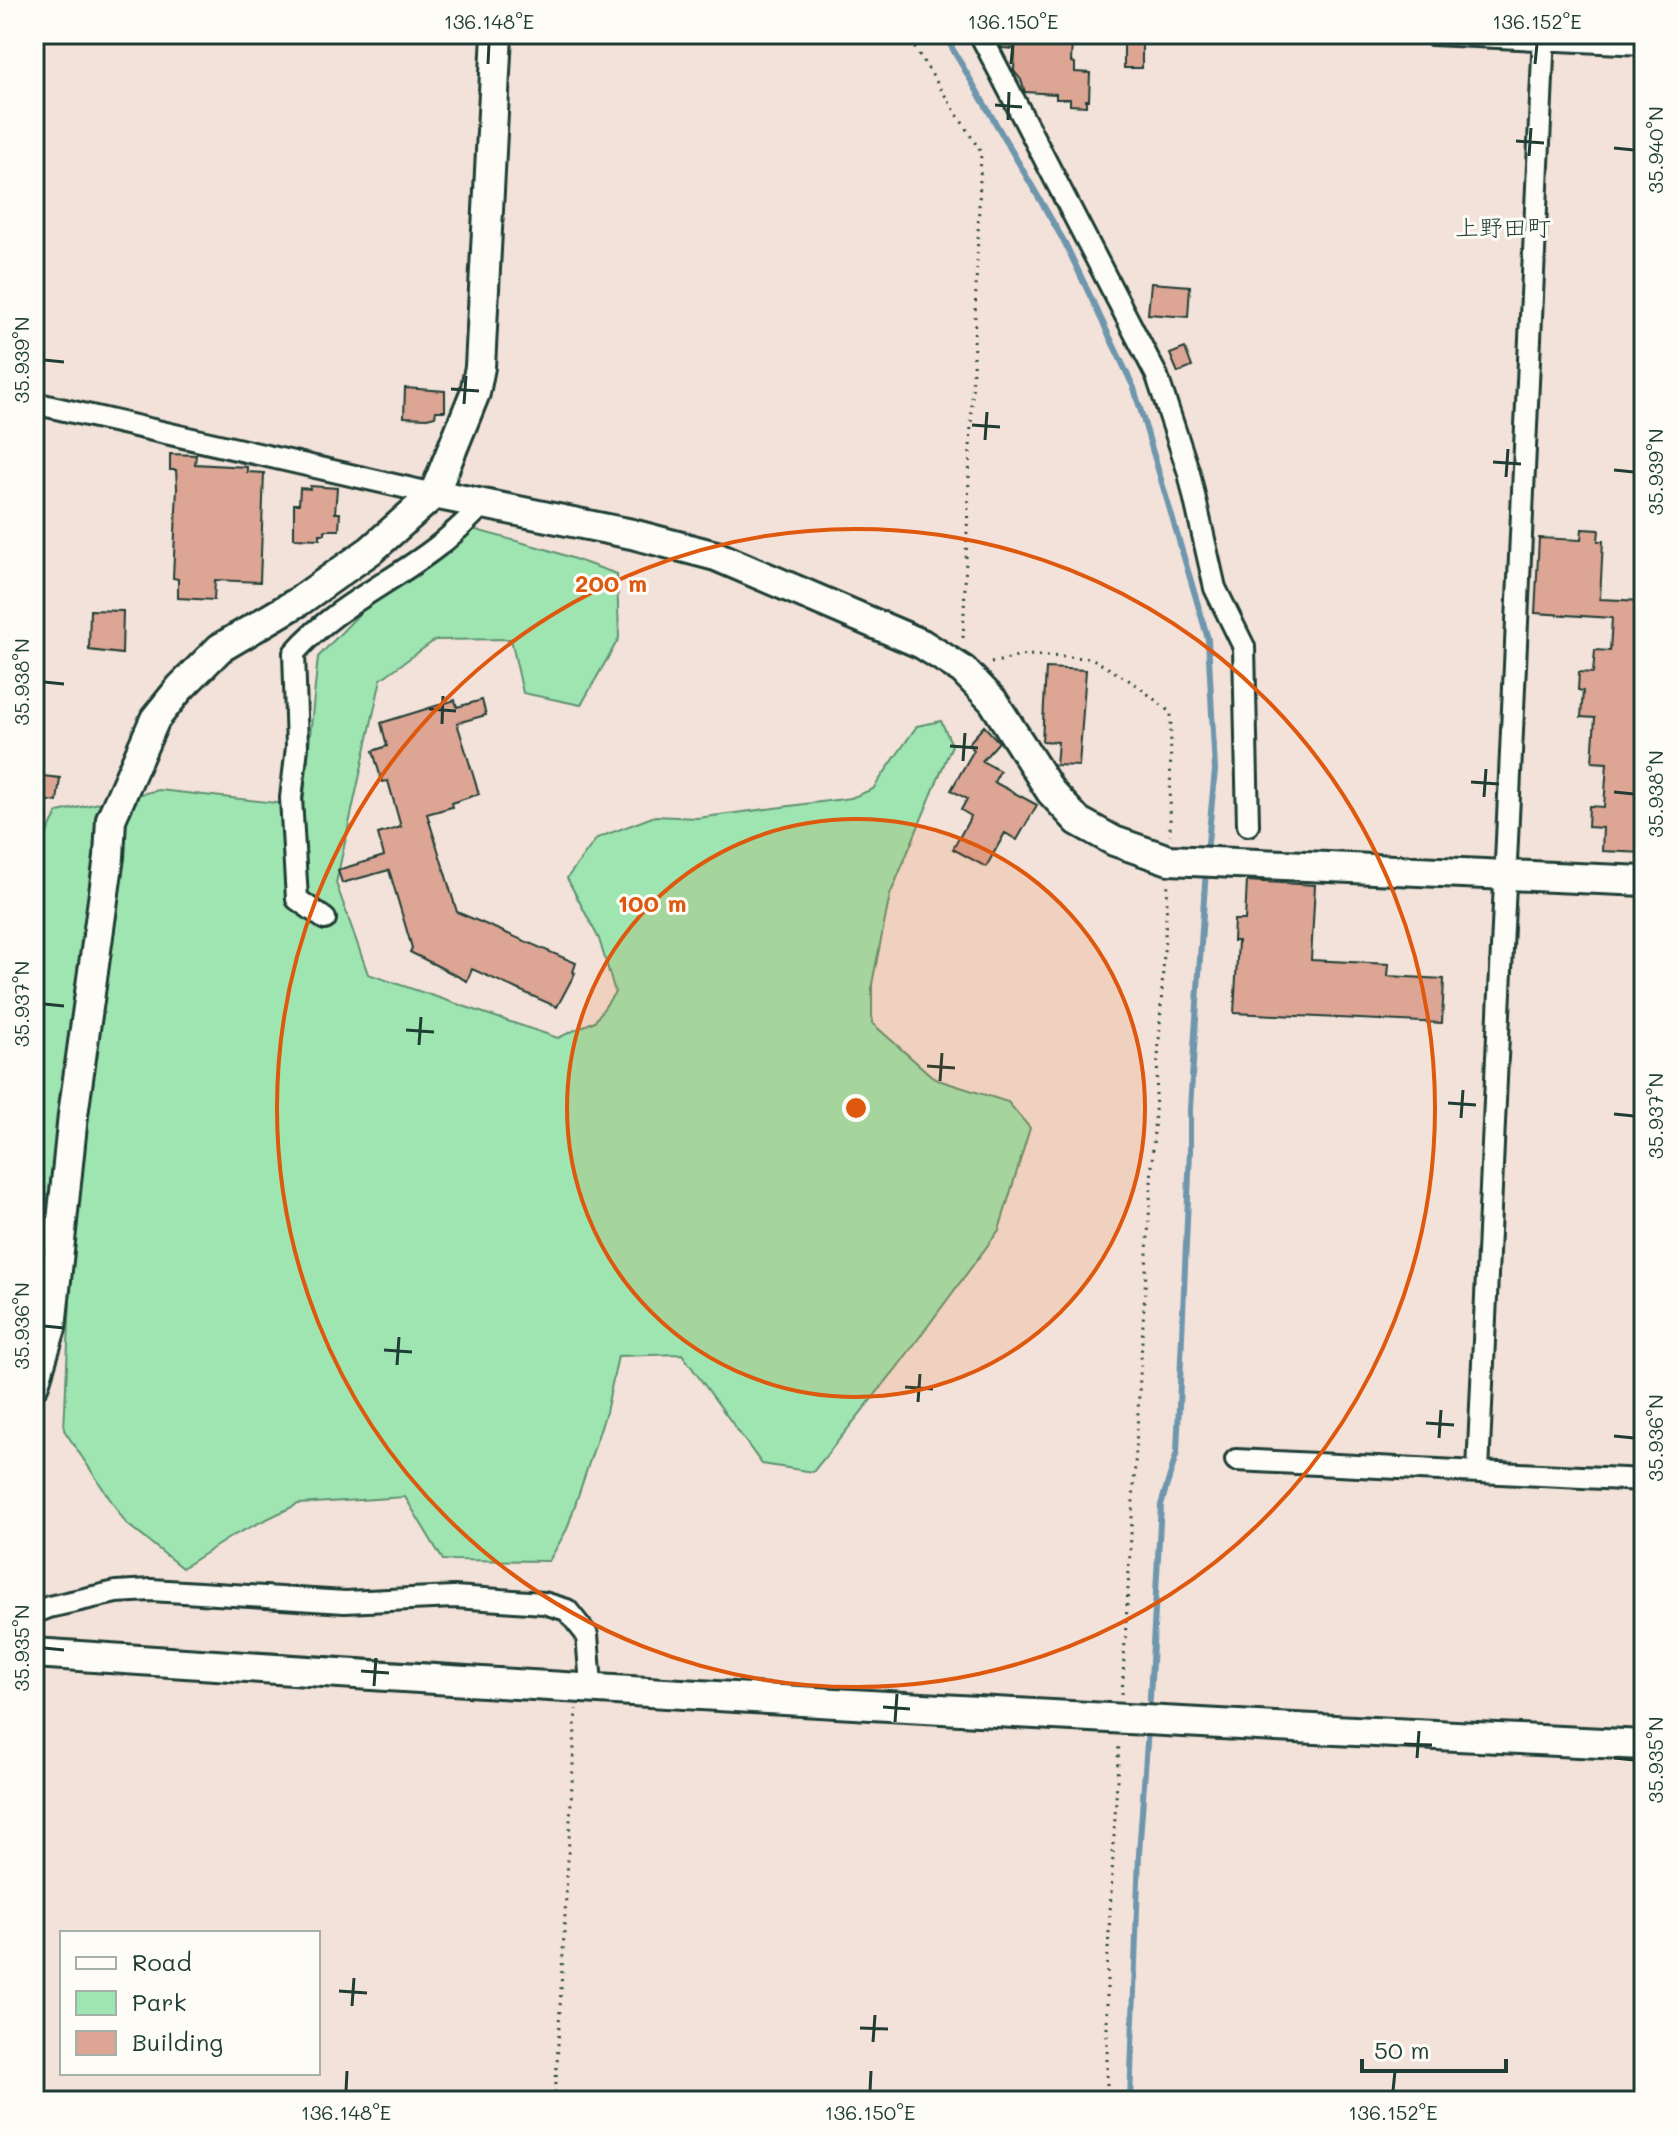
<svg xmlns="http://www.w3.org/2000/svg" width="1678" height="2135" font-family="Mali,'Klee One',sans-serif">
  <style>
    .green { fill: #9fe5b1; stroke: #5f9172; stroke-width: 2 }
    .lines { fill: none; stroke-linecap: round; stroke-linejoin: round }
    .stream { stroke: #6e96ad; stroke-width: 6 }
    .building { fill: #dca594; stroke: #1f3d34; stroke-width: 2 }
    .street-casing { stroke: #1f3d34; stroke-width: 26 }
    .secondary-casing { stroke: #1f3d34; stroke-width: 34 }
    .path { stroke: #1f3d34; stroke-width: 3; stroke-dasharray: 2 6; stroke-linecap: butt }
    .street { stroke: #fdfcf7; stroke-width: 20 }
    .secondary { stroke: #fdfcf7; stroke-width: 28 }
    .ticks { fill: none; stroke: #1f3d34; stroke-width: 3 }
    .ring { fill: none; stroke: #de580e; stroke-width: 4 }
    .labels { text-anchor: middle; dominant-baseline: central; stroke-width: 6; stroke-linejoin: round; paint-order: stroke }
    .quarter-label { font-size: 24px; fill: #1f3d34; stroke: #fdfcf7 }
    .centre { fill: #de580e; stroke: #fdfcf7; stroke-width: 4 }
    .ring-label { font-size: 24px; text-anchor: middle; font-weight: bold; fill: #de580e; stroke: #fdfcf7; stroke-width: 6; stroke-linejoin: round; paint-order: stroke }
    .neatline { fill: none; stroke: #1f3d34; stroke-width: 3 }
    .ticks-label { font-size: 20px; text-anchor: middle; fill: #1f3d34 }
  </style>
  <rect width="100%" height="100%" fill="#f3e2d9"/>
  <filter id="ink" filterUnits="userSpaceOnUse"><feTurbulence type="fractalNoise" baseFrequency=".0125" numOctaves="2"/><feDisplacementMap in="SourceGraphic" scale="16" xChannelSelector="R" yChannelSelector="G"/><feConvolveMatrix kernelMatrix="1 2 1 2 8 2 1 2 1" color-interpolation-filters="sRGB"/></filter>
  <g filter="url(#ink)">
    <!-- green -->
    <path class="green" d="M447,522L549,550L617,574L619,638L581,705L523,693L511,639L435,640L381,679L336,883L368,974L558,1038L595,1021L615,992L599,939L567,878L597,838L655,816L697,818L851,798L873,789L917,726L941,721L952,745L890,895L872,984V1023L935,1079L1008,1102L1030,1128L999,1230L896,1369L813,1472L762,1464L682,1354L618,1356L606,1412L567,1529L549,1561L443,1560L405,1497L298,1504L232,1536L182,1568L126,1523L64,1430L72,1258L34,1251V842H42L58,812L159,790L303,806L318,657Z"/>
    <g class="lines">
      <!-- stream -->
      <path class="stream" d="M944,34L1065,243L1134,388L1208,639L1215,770L1207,853
        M1149,1714L1161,1505L1177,1452L1190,1151V1108L1206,869
        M1130,2101L1139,1853L1148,1729"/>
    </g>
    <!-- building -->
    <path class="building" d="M997,34H1023V40L1072,42L1071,62L1075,63V72L1090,73L1089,100H1086V106L1070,105V99H1056V94L1025,92L1021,80L1014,71L1015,49L1002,48Z
      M1124,44H1142V68H1124Z
      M1151,283L1190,286L1188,317L1148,314Z
      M1185,348L1192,367L1178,373L1170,354Z
      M405,388L445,391V411H436L435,416L427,418L404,417Z
      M170,454L196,455L195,464L247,467V472L264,473L260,582L215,580L214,600L178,598V579L173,578L177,488L176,470H170Z
      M310,486L337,488L335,513H340L339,530H325V534H320V539L294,538V504H299L300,488L310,489Z
      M1582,529L1599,530L1598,541H1603L1600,599L1644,601V853L1602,851L1603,828L1588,827L1589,806L1604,807L1607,763L1592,762L1595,718L1581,717L1583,691L1578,690L1579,672L1593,673L1595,650L1610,651L1612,618L1535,613L1539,538L1581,540Z
      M90,610L123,611L122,654L89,650Z
      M1046,668L1086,670L1079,766L1056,765L1058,742L1042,741Z
      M455,700L457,707L482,700L486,715L457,723L479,794L451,803L452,807L427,814L457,912L576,963L573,972L575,973L557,1007L472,969L467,981L410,952L412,948L389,870L342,883L338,870L384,856L378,834L401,827L388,781L382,782L373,751L387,746L381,723Z
      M984,726L999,742L982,761L1000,771L994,782L1037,805L1017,840L1005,833L986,867L953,849L971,816L961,810L967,799L951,790L974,750L968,744Z
      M34,775L60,778L57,802L34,799Z
      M1247,881L1315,885L1311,960L1389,964L1388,976L1444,979L1442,1023L1234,1013L1238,941H1233L1234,920H1245Z"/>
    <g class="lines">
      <defs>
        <path id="street" d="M980,34L1157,376L1189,473L1215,588L1244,647L1248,825
          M1432,34L1644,44
          M34,403L434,494
          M325,919L297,899L291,798L297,747L294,653C335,606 391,583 438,546C455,533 469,518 484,504
          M1236,1460L1644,1480
          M1478,1471L1544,34
          M34,1613L49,1607L116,1592L151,1590L345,1602L454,1597L544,1603L567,1610L587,1635L591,1685L577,1690"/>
        <path id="secondary" d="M434,494L632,534L716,556L922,644L963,670L993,701L1051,792L1078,821L1114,841L1169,860L1644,881
          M34,1384L51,1328L73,1115L109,857L111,819L155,719L180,688L220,648L298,602L371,550L434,494L475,393L480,367L497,34
          M34,1653C570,1689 1107,1720 1644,1745"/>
      </defs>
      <!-- street casing -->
      <use href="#street" class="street-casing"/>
      <!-- secondary casing -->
      <use href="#secondary" class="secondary-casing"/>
      <!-- path -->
      <path class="path" d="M906,34L981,152L963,640
        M991,663L1026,655L1091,658L1137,685L1171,713L1170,835
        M1122,1694L1168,883
        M555,2101L576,1709
        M1107,2101V1969L1119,1742"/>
      <!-- street -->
      <use href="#street" class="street"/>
      <!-- secondary -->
      <use href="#secondary" class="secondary"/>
    </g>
  </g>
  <!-- ticks -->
  <path class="ticks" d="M488,64L489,44M1011,64L1013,44M1535,64L1537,44M995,105L1022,107M1008,120L1009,92M1516,141L1544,143M1614,148L1634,150M1529,156L1531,128M44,360L64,362M451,389L479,391M464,404L466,376M972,425L1000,427M985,440L987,412M1493,462L1521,464M1614,470L1634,472M1506,477L1508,449M44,682L64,684M429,709L456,711M442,724L443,696M950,746L978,748M963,761L965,733M1471,782L1499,784M1614,792L1634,794M1484,797L1486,769M44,1004L64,1006M406,1030L434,1032M419,1045L421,1017M927,1066L955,1068M940,1081L942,1053M1448,1103L1476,1105M1614,1114L1634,1116M1461,1118L1463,1090M44,1326L64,1328M384,1350L412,1352M397,1365L399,1337M905,1387L933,1389M918,1402L920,1374M1426,1423L1454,1425M1614,1436L1634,1438M1439,1438L1441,1410M44,1648L64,1650M361,1671L389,1673M374,1686L376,1658M883,1707L910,1709M895,1722L897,1694M1404,1744L1432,1745M1417,1758L1419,1731M1614,1758L1634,1760M339,1991L367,1993M352,2006L354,1978M860,2028L888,2029M873,2042L875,2015M346,2091L347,2071M870,2091L871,2071M1393,2091L1395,2071"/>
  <!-- distance rings -->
  <circle cx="856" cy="1108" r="289" fill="#de580e" fill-opacity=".12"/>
  <g class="ring">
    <circle cx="856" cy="1108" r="289"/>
    <circle cx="856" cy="1108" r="579"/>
  </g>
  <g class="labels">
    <!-- quarter labels -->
    <g class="quarter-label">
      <text x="1503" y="226">上野田町</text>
    </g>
  </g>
  <circle cx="856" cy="1108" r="12" class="centre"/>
  <g class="ring-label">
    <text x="611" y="592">200 m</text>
    <text x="652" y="912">100 m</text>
  </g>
  <!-- margin -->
  <rect width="1678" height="2135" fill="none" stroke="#fdfcf7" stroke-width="88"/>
  <!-- legend -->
  <rect x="60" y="1931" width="260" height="144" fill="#fdfcf7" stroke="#a4b0a9" stroke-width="2"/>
  <rect x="76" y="1957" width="40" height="12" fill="#fdfcf7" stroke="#a4b0a9" stroke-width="2"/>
  <text x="132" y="1971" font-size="24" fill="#1f3d34">Road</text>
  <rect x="76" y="1991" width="40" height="24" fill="#9fe5b1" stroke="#a4b0a9" stroke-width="2"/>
  <text x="132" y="2011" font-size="24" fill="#1f3d34">Park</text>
  <rect x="76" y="2031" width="40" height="24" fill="#dca594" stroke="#a4b0a9" stroke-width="2"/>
  <text x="132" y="2051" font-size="24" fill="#1f3d34">Building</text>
  <!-- scale -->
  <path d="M1362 2059v12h144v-12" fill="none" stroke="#1f3d34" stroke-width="4"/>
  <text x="1374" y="2059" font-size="24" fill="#1f3d34" stroke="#fdfcf7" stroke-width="6" paint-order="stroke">50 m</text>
  <rect x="44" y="44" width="1590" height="2047" class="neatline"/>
  <g class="ticks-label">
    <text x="489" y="29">136.148°E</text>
    <text x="1013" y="29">136.150°E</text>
    <text x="1537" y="29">136.152°E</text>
    <text transform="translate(1656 150) rotate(-90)" y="7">35.940°N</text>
    <text transform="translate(22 360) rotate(-90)" y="7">35.939°N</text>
    <text transform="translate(1656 472) rotate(-90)" y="7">35.939°N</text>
    <text transform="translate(22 682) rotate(-90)" y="7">35.938°N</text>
    <text transform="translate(1656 794) rotate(-90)" y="7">35.938°N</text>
    <text transform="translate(22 1004) rotate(-90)" y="7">35.937°N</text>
    <text transform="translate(1656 1116) rotate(-90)" y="7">35.937°N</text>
    <text transform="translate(22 1326) rotate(-90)" y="7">35.936°N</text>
    <text transform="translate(1656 1438) rotate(-90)" y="7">35.936°N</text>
    <text transform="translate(22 1648) rotate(-90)" y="7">35.935°N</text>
    <text transform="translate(1656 1760) rotate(-90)" y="7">35.935°N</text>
    <text x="346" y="2120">136.148°E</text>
    <text x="870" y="2120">136.150°E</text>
    <text x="1393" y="2120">136.152°E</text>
  </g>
</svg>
